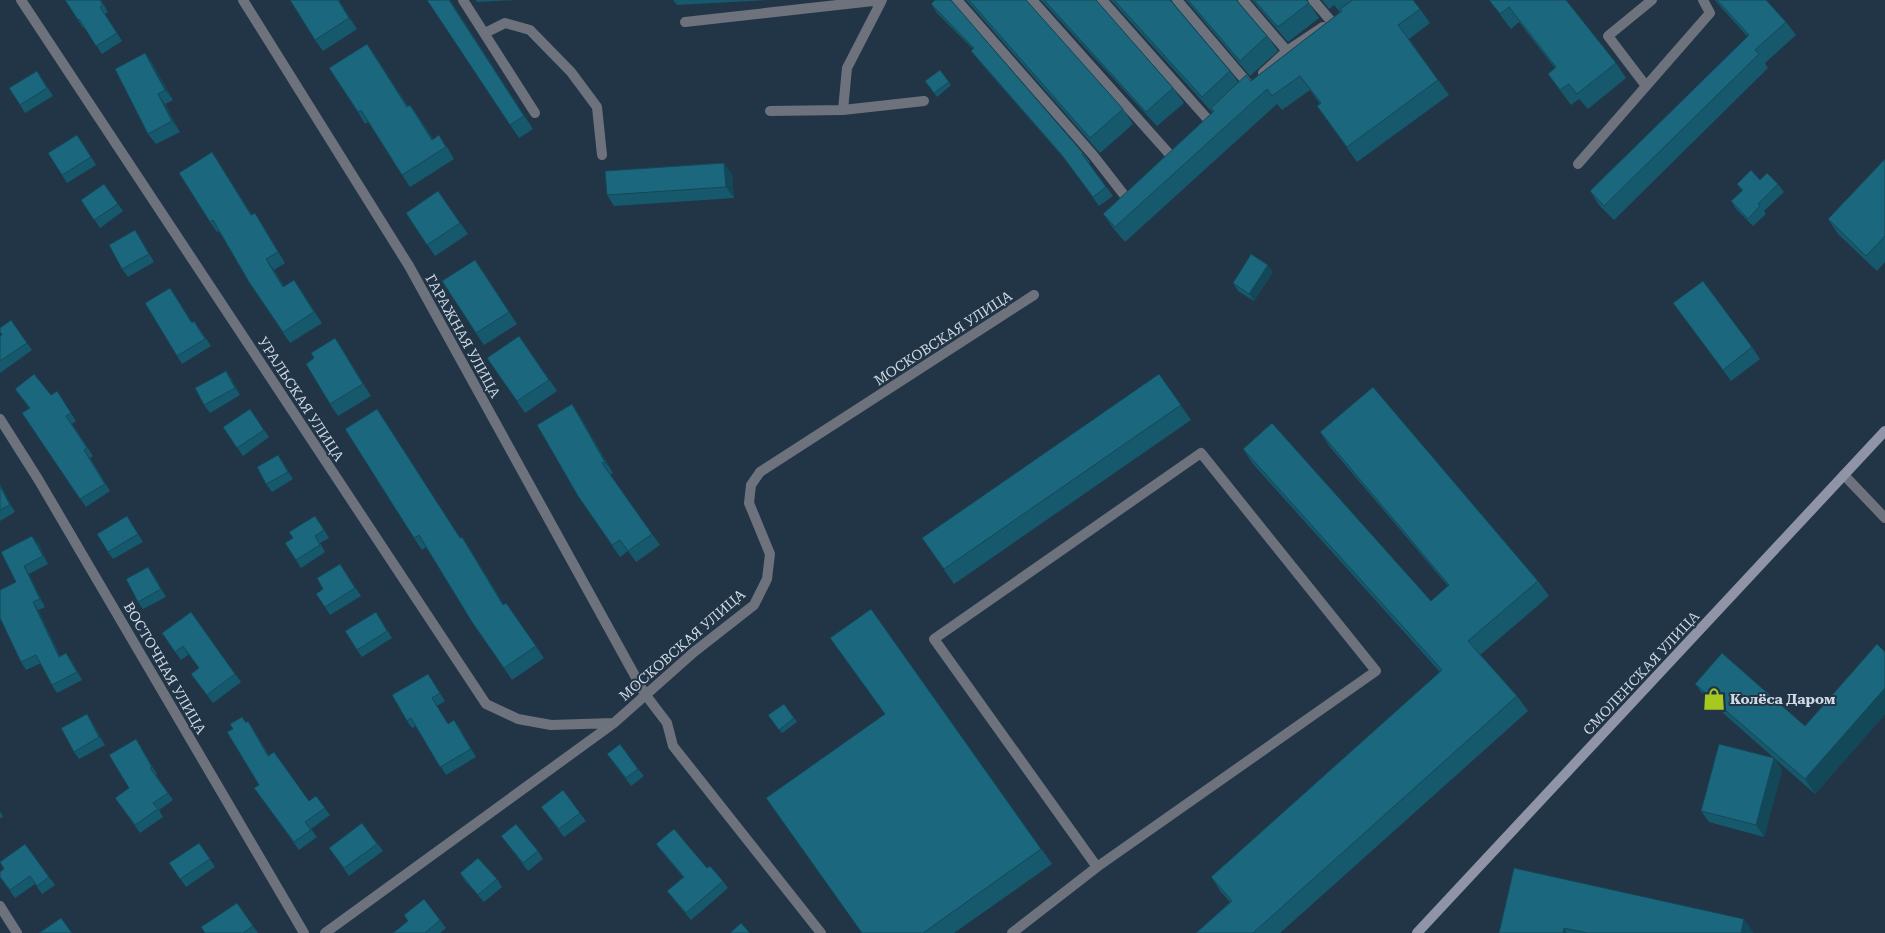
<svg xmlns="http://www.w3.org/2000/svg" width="1885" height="933" font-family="'Roboto Serif',serif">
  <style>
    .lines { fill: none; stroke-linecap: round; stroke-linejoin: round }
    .lane { stroke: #6e727d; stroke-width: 10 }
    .street { stroke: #6e727d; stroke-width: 10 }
    .secondary { stroke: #8f95a6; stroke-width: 10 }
    .wall { fill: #17596c }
    .shaded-wall { fill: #134858 }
    .building { fill: #1b677d; stroke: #134858 }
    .labels { text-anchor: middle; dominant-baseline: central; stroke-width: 4; stroke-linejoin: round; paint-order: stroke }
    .street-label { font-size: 14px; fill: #cfdae5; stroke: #223546 }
    .poi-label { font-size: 14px; font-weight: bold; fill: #cfdae5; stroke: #223546; text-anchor: start }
  </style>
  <rect width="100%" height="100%" fill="#223546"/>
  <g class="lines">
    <!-- lane -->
    <path class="lane" d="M463,0L535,113
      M957,0L1093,155L1128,200
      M1032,0L1172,157
      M1102,0L1211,123
      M1177,0L1250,86
      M1243,0L1287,51
      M1313,0L1331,21
      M685,22L882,0
      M485,33L505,23L530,30L571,72L597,107L602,155
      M1263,73L1287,51L1323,27
      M1646,86L1608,36L1652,0
      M843,110L847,68L881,2
      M770,111L843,110L924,101
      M1578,164L1710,13L1703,0
      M1844,475L1885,518
      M1012,933L1097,867L1376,671L1201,453L934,639L1097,867"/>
    <!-- street -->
    <path class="street" d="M21,0L486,704L518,719L551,725L614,723
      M243,0L409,266L645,694L667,723L673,746L821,933
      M0,419L38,479L304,933
      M0,906L17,933
      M325,933L614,723L694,652L754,605L767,579L770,554L749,503L751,485L760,472L1034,295"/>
    <!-- secondary -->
    <path class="secondary" d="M1417,933L1885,431"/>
  </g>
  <!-- wall -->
  <path class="wall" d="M101,0L108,12L105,14L122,41L102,54L84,27L83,28L78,20Z
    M339,0L357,29L323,51L315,40Z
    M427,0H450L533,129L519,138Z
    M476,0H516L477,2Z
    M673,0H768L677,5Z
    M966,0H1026L1123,109L1133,124L1100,153Z
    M1041,0H1096L1173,88L1184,103L1157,126Z
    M1111,0H1171L1230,71L1238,82L1251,81L1340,12L1334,5L1329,9L1322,0H1413L1420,9L1430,23L1409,39L1449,95L1357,162L1317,106L1320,104L1310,90L1282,110L1277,104L1125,242L1114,229L1103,214L1214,112L1213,111L1212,112Z
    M1186,0H1237L1267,36L1278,51L1250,76Z
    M1252,0H1307L1319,18L1288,42Z
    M1489,0H1566L1616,63L1626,78L1588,109L1579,99L1571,105L1548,74L1555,68L1519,22L1511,29Z
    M1715,0H1766L1786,22L1796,35L1765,63L1768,68L1614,220L1599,205L1590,191L1748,37L1720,6Z
    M931,4L1083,153L1090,162L1089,163L1113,196L1099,206L1068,163L978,60L971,51L973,49L937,13Z
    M367,44L408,106L418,116L433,139L447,147L454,159L410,187L368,122L365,124L358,112Z
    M145,53L152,63L173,100L165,104L180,132L156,144L148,134Z
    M940,70L951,85L937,97L925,81Z
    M37,71L53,96L25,113L20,105Z
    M82,142L96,165L67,183L62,175Z
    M212,152L252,215L262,224L285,263L274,270L284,286L301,290L322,323L290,343L249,282L219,231L217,232L210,222Z
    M1885,159V262L1877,271L1838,234L1828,219Z
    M732,174L734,198L614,206L607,195Z
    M1760,180L1778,184L1784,192L1764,211L1766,214L1753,226L1736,209L1731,201L1742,191L1737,184Z
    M104,184L123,211L100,228L81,200Z
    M438,191L468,234L435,256L406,213Z
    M135,230L140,238L154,262L128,277L122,269Z
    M483,271L517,324L484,345L476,333Z
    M1273,272L1254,301L1238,291L1233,283Z
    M170,288L192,323L194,321L211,346L182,364L177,356Z
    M1673,303L1752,347L1760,359L1731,381Z
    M11,320L32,350L0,373V336L2,335Z
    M519,336L557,391L525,413L487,358Z
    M335,338L343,350L371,396L338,416L330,404L314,358Z
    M226,371L231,378L240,395L210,413L204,405Z
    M1159,374L1191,420L954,584L922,538Z
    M15,389L51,395L62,399L76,421L72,424L93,456L90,458L110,491L86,507L22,413L29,408Z
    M250,409L269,437L243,456L223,427Z
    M580,416L613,473L610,475L660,545L636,562L628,551L620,557L578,496Z
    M385,421L460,538L470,549L504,605L506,603L544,658L512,680L472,622L426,547L422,550L414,538Z
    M1320,432L1538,581L1549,596L1480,655L1517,696L1528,711L1280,933H1196L1230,902L1221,892L1211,877L1440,672L1253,464L1243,449L1431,601L1448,586L1330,447Z
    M283,462L293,479L272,492L266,484Z
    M0,484L15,512L0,521Z
    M127,516L143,542L113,559L108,552Z
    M320,523L329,538L320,543L325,552L301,568L296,560Z
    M38,543L48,564L29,574L45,607L38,610L60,656L72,661L82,680L57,693L52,685L41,663L26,670L21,662L16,582L1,552Z
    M340,564L361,596L330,615L325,607L323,589Z
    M154,575L166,597L143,609L138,602Z
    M871,609L1052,864L954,933H862L885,714Z
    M191,612L241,682L213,703L191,674L199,668L189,654L181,660L162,633Z
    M376,612L392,638L362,657L357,650Z
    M1885,652V714L1815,794L1706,698L1695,684L1805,726Z
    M428,674L445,701L437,706L448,724L454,720L476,757L446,775L416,726L412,728L407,721Z
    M784,704L797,722L782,733L768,715Z
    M87,714L92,722L105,745L79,759L74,752Z
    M242,717L246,722L248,721L253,729L269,755L309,801L316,796L330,815L311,829L317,837L299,850L254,788L259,785Z
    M136,739L157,774L156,775L173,800L159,810L163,817L140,833L115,798L129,788Z
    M607,754L638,769L644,776L631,786Z
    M1774,758L1782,770L1764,837L1709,822L1701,811Z
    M541,807L580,813L586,821L564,837Z
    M0,811L3,817L0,818Z
    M362,823L383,851L349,876L329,848Z
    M501,836L538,851L543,859L528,871Z
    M199,843L215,867L186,887L169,863Z
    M25,844L55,885L42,894L35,884L15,898L0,877L4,869Z
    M656,844L723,881L728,888L691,920L673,899L667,891L683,877L662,852Z
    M1514,868L1754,933H1499Z
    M460,873L497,879L502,887L484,902L465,881Z
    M237,903L258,933H205Z
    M404,915L440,920L446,928L440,933H393L408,921Z"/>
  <!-- shaded-wall -->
  <path class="shaded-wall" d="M338,0H339L357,29L349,18Z
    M449,0H450L533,129L524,116Z
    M367,44L375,55L415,118L407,107Z
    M145,53L152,63L173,100L165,90Z
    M158,94L165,104L180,132L172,121Z
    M410,105L418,116L440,151L432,140Z
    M212,152L219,163L259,226L251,215Z
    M724,163L732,174L734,198L726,187Z
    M255,213L262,224L285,263L278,252Z
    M266,259L274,270L290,297L283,287Z
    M475,260L483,271L517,324L509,312Z
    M1268,265L1273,272L1254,301L1249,294Z
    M294,280L301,290L322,323L314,312Z
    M335,338L343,350L371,396L363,384Z
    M226,371L231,378L240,395L235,388Z
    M572,404L580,416L613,473L605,462Z
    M377,409L385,421L468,550L460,538Z
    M278,455L283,462L293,479L288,472Z
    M0,484L15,512L10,505L0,486Z
    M32,536L38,543L48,564L43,556Z
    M462,537L470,549L511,616L503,605Z
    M24,566L29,574L45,607L40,599Z
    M148,567L154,575L166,597L161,589Z
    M33,602L38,610L64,665L59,657Z
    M66,653L72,661L82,680L77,672Z
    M1885,688V714L1815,794L1805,779Z
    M87,714L92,722L105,745L99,737Z
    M454,720L460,728L476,757L471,749Z
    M248,721L253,729L274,764L268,756Z
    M136,739L141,747L157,774L152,767Z
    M1774,758L1782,770L1764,837L1756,825Z
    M1744,919L1754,933H1741Z
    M1564,928L1567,933H1563Z"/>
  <!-- building -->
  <path class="building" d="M65,0H100L103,5L100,7L117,33L96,46L79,19L78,20Z
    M290,0H338L349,18L315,40Z
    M427,0H449L524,116L510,125Z
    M935,0H951L1083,153L1082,154L1106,187L1093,197L1061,154L971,51L974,48L931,4Z
    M969,0H1026L1123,109L1090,138Z
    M1044,0H1096L1173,88L1146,112Z
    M1114,0H1170L1230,71L1202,97Z
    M1188,0H1236L1267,36L1240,61Z
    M1254,0H1306L1309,3L1278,27Z
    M1353,0H1413L1420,9L1398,25L1438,80L1347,147L1317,106L1321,103L1300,76L1272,96L1267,89L1115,227L1103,214L1214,111L1211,108L1246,75L1251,81L1342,11L1340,9Z
    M1489,0H1566L1616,63L1577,94L1569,84L1560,90L1548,74L1556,67L1509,7L1500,14Z
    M1717,0H1766L1786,22L1755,50L1759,54L1604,206L1590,191L1749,35Z
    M367,44L407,107L410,105L432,140L439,135L446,147L402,175L361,110L358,112L329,68Z
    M145,53L165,90L158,94L172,121L148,134L115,69Z
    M940,70L949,82L934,93L925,81Z
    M37,71L47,88L20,105L9,88Z
    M77,135L91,157L62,175L48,153Z
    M212,152L251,215L255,213L278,252L266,259L283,287L294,280L314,312L283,332L249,282L213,220L210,222L179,173Z
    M1885,159V236L1866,256L1828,219Z
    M724,163L726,187L607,195L605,171Z
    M1751,170L1760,180L1767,173L1778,184L1758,204L1760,206L1748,219L1731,201L1743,190L1737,184Z
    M104,184L118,204L94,220L81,200Z
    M438,191L460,223L427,245L406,213Z
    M135,230L149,254L122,269L109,245Z
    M1251,254L1268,265L1249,294L1233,283Z
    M475,260L509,312L476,333L442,281Z
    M1703,281L1752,347L1723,370L1673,303Z
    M170,288L192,323L194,321L205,339L177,356L145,303Z
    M11,320L27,343L0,361V336L2,335L0,332V328Z
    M519,336L549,380L517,401L487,358Z
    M335,338L363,384L330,404L306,364L314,358L311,353Z
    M226,371L235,388L204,405L195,388Z
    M34,374L51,395L57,391L71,413L66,416L87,448L84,450L105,484L80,499L22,413L30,408L15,389Z
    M1159,374L1181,405L944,569L922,538Z
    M1373,387L1538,581L1468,641L1517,696L1253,933H1196L1232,901L1211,877L1442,670L1243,449L1272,423L1431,601L1449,585L1320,432Z
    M572,404L605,462L602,463L652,534L628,551L620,540L612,545L578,496L537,425Z
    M250,409L264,430L237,448L223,427Z
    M377,409L460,538L462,537L503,605L506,603L536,646L504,668L472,622L419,535L414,538L345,429Z
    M278,455L288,472L266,484L257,467Z
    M0,486L10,505L0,510Z
    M127,516L138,534L108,552L97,534Z
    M315,516L324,530L315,536L320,545L296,560L285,543L293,538L289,532Z
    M32,536L43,556L24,566L40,599L33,602L59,657L66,653L77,672L52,685L36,655L21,662L0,618V590L16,582L1,552Z
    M340,564L355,588L325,607L316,594L323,589L317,578Z
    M148,567L161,589L138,602L126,579Z
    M871,609L1041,849L923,933H862L766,798L885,714L830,638Z
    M191,612L235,674L207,695L191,674L199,668L183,646L175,652L162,633Z
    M376,612L387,631L357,650L345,631Z
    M1877,644L1885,652V688L1805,779L1695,684L1722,653L1805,726Z
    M428,674L440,693L432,698L448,724L454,720L471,749L440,767L411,718L407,721L392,695Z
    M784,704L794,718L779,730L768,715Z
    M87,714L99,737L74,752L61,728Z
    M242,717L246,723L248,721L268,756L274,752L309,801L316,796L325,808L305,822L311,830L294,842L254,788L259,785L227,732L233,729L230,724Z
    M136,739L152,767L150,768L168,793L153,803L158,809L135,825L115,798L129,788L109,755Z
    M620,744L638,769L626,778L607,754Z
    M1719,744L1774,758L1756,825L1701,811Z
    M563,790L580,813L559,829L541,807Z
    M362,823L377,844L344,868L329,848Z
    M516,824L538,851L523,863L501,836Z
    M674,829L707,868L710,866L723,881L686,913L667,891L684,877L656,844Z
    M199,843L210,859L180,879L169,863Z
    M25,844L49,877L37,886L30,876L10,890L0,877V872L4,869L0,862Z
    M478,858L497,879L478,895L460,873Z
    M1514,868L1744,919L1741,933H1587L1564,928L1563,933H1499Z
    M424,899L440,920L425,933H393L408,921L404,915Z
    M237,903L253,926L243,933H205L201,927Z
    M61,918L72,933H39Z
    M741,923L750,933H730Z"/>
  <!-- icons -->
  <defs>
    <symbol id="shop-bare" viewBox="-9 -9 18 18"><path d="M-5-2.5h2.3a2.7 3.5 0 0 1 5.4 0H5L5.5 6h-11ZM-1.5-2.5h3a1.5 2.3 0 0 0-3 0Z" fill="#a7c81f" stroke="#223546" stroke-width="2.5" paint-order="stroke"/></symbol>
  </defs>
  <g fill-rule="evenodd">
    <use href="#shop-bare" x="1698" y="683" width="32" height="32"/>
  </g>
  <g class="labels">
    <!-- street labels -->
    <g class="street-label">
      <text transform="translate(463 336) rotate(61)">ГАРАЖНАЯ УЛИЦА</text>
      <text transform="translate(943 338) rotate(-33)">МОСКОВСКАЯ УЛИЦА</text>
      <text transform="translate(301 399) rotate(57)">УРАЛЬСКАЯ УЛИЦА</text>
      <text transform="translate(682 645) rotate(-41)">МОСКОВСКАЯ УЛИЦА</text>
      <text transform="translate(165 668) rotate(60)">ВОСТОЧНАЯ УЛИЦА</text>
      <text transform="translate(1641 673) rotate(-47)">СМОЛЕНСКАЯ УЛИЦА</text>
    </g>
    <!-- poi labels -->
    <g class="poi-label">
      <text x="1730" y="699">Колёса Даром</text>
    </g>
  </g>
</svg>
